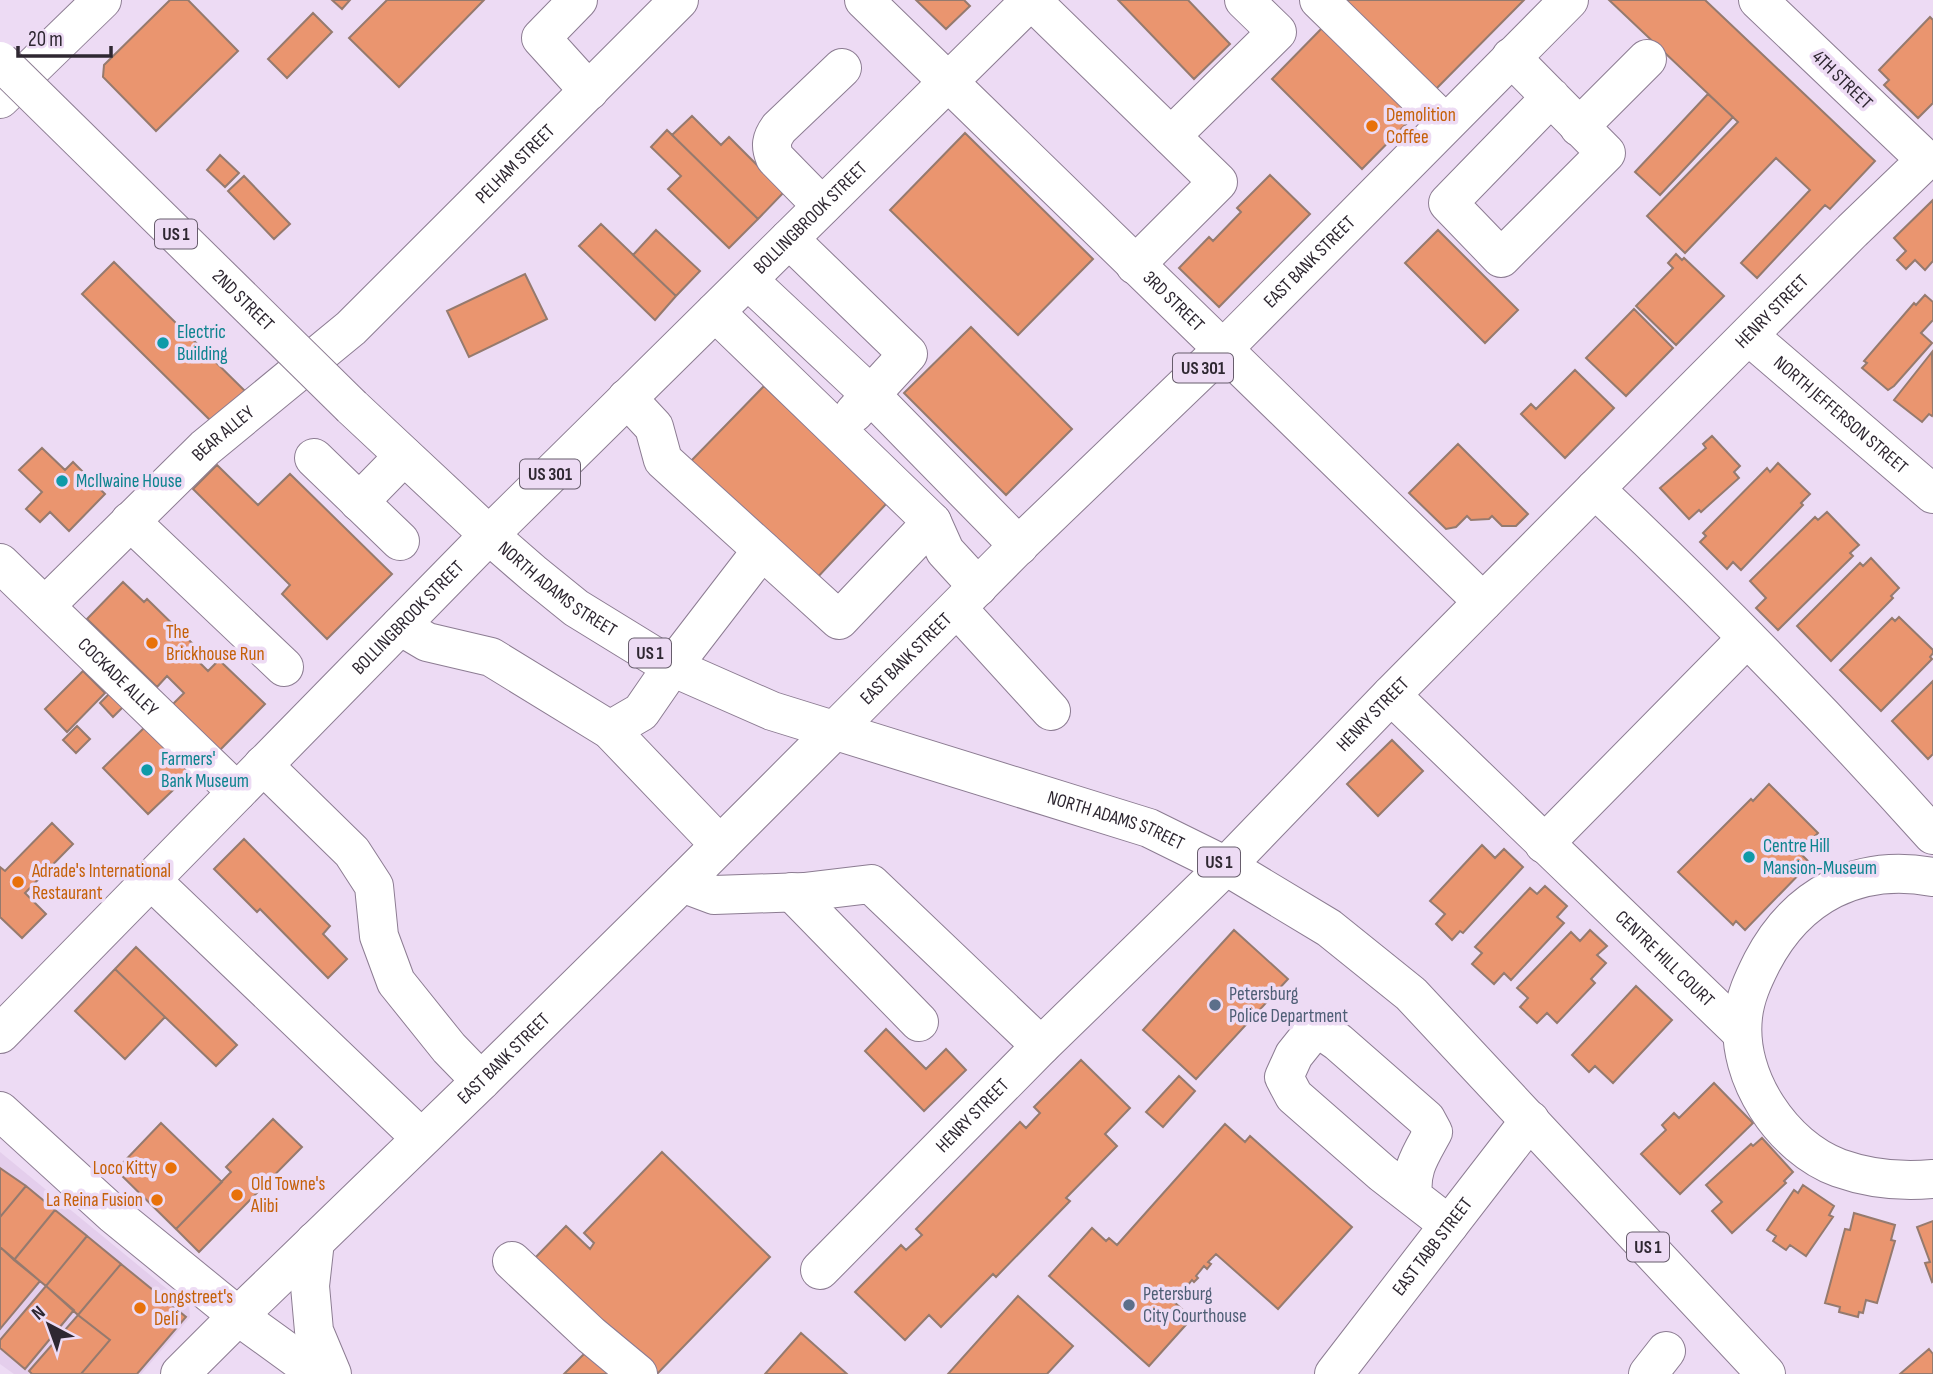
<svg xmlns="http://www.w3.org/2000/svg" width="1933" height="1374" font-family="'Sofia Sans Condensed',sans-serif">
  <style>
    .built { fill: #e4ceec }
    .building { fill: #ea956f; stroke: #957a6e; stroke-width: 2 }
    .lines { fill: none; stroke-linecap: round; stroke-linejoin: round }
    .minor-casing { stroke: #8c7c92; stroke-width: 40 }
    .major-casing { stroke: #8c7c92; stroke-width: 40 }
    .minor { stroke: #fff; stroke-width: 38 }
    .major { stroke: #fff; stroke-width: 38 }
    .major-bridge-casing { stroke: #8c7c92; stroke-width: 40; stroke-linecap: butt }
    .major-bridge { stroke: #fff; stroke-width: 38 }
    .food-dot { fill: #e8710a; stroke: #eddbf4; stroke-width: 2.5 }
    .culture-dot { fill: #0f9aa8; stroke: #eddbf4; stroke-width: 2.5 }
    .service-dot { fill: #5c6f8a; stroke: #eddbf4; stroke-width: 2.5 }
    .labels { text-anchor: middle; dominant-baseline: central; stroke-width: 7; stroke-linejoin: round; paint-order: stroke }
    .shield { fill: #eddbf4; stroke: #675d6c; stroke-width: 2 }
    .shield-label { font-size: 18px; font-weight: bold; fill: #2e2731 }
    .street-label { font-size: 19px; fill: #2e2731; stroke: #eddbf4 }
    .food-label { font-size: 19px; fill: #c56008; stroke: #eddbf4; text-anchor: start }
    .culture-label { font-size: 19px; fill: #0d838f; stroke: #eddbf4; text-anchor: start }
    .service-label { font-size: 19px; fill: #4e5e75; stroke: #eddbf4; text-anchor: start }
  </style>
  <rect width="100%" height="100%" fill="#eddbf4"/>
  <!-- built -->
  <path class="built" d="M0,1152L189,1307L190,1317L141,1374H14L0,1364Z"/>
  <!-- building -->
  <path class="building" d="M170,0H188L238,51L156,131L103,77L104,65Z
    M332,0H350L342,9Z
    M387,0H484L399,87L349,38Z
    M916,0H964L970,6L946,29Z
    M1118,0H1188L1230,44L1194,79Z
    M1335,0H1524L1431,94Z
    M1609,0H1705L1875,161L1830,209L1825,205L1757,278L1741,263L1810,190L1776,158L1685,253L1647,216L1738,122Z
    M313,13L332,32L287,78L268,59Z
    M1930,17L1933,20V103L1918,118L1884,85L1889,80L1879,70Z
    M1325,25L1415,115L1362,169L1272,79Z
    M1708,94L1733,117L1660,195L1635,172Z
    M692,116L721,145L729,137L784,192L758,219L672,135Z
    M667,130L758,219L729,248L668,189L681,176L651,147Z
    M965,133L1093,259L1018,335L890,210Z
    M220,155L239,173L225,187L207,170Z
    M1270,175L1310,214L1219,307L1179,268L1209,237L1213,241L1241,212L1237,208Z
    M244,176L290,224L274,239L228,191Z
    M1933,200V261L1925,270L1915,260L1906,269L1897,260L1906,251L1894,238Z
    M601,224L676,296L655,320L579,246Z
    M656,230L700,271L676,296L633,255Z
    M1438,230L1518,310L1485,343L1405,263Z
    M1676,254L1682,260L1684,258L1724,296L1676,345L1636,306L1673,268L1668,263Z
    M114,262L245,391L213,423L82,294Z
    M525,274L547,319L469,357L447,311Z
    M1925,295L1933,302V320L1921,333L1932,343L1894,386L1888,390L1862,368L1867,363L1864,361L1914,303L1916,305Z
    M1634,309L1673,348L1626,396L1586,358Z
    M971,327L1072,429L1006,495L904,393Z
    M1932,352L1933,414L1932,416L1929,414L1922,422L1894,400Z
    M1575,370L1614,408L1565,458L1521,414L1531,404L1536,409Z
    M764,386L887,503L815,580L690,462Z
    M1712,436L1740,466L1734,472L1739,478L1701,512L1699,510L1689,519L1660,488L1706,448L1703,444Z
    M1458,444L1528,514L1516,526H1502L1492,516L1489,519L1471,520L1467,516L1456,527L1446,529L1409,493Z
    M42,448L65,470L73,462L105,494L69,531L50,512L40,522L26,509L42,492L19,470Z
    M1778,463L1810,494L1801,503L1803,505L1741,570L1733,562L1727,569L1700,542L1706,536L1703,533L1767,468L1770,472Z
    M217,465L258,505L290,474L392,574L327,639L282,594L290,585L193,489Z
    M1827,512L1859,545L1850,553L1853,556L1778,630L1756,608L1766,598L1750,581L1815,517L1818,520Z
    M1871,558L1899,588L1891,596L1893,598L1831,661L1797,626L1860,563L1863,566Z
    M123,582L144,602L147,599L196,647L190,653L208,671L219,660L265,704L219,751L172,705L184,693L167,676L157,687L87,619Z
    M1899,617L1933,650V653L1930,657L1932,659L1881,711L1840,670L1892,618L1895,621Z
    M83,671L105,693L67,732L45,709Z
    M1933,681V754L1928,759L1892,721Z
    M113,690L127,703L113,717L100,703Z
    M147,725L192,772L148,814L103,768Z
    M77,726L90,739L76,753L63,740Z
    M1392,740L1423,771L1378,816L1347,784Z
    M1769,784L1818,833L1799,852L1810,863L1745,930L1736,921L1733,925L1678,872L1751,799L1753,801Z
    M52,823L73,844L25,893L46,914L22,938L0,917V867L5,871Z
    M244,839L330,926L323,934L347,959L328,978L260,909L257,912L214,869Z
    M1482,845L1495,858L1504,849L1523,867L1463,933L1460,931L1452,940L1436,924L1445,914L1430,901Z
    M1545,886L1567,906L1557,917L1564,923L1511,980L1504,973L1494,984L1472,964L1482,953L1475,947L1530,888L1537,894Z
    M1234,930L1288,979L1196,1079L1143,1030Z
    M1590,930L1607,946L1597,955L1606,963L1591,979L1595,983L1557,1023L1547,1013L1537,1023L1520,1007L1528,998L1517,988L1571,932L1580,941Z
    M136,947L237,1045L216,1066L115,969Z
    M115,969L165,1017L125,1059L75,1011Z
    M1636,986L1672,1020L1613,1083L1595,1066L1589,1072L1572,1055Z
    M886,1029L926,1069L946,1049L966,1070L924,1111L865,1051Z
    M1081,1060L1130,1108L1105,1134L1117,1146L1066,1198L1070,1201L996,1277L993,1274L941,1327L929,1315L905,1340L855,1292L901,1245L906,1250L922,1235L916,1229L1020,1122L1026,1128L1040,1113L1034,1107Z
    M1179,1076L1195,1091L1163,1127L1146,1112Z
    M1714,1083L1753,1123L1680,1194L1641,1154L1666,1130L1662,1125L1674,1113L1679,1118Z
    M273,1119L302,1147L199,1252L176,1229L231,1172L226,1167Z
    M161,1123L222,1182L176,1229L116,1170Z
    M1225,1124L1245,1142L1250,1136L1352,1227L1278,1309L1216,1254L1208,1262L1211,1264L1207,1269L1204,1266L1196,1276L1198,1278L1194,1282L1192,1280L1184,1290L1186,1292L1182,1296L1179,1293L1173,1301L1192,1318L1149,1366L1049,1276L1092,1228L1106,1241L1109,1238L1117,1245Z
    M1762,1138L1793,1172L1784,1181L1786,1183L1732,1233L1712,1211L1722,1202L1706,1185L1751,1144L1753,1146Z
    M662,1152L770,1257L657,1374H647L533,1260L566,1226L590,1249L594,1243L584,1233Z
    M0,1168L26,1186L0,1217Z
    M1803,1185L1834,1206L1829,1215L1833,1217L1806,1256L1790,1245L1786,1250L1773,1241L1776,1236L1767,1230L1794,1190L1798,1193Z
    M26,1186L55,1210L14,1260L0,1247V1217Z
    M55,1210L87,1236L46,1286L14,1260Z
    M1854,1213L1895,1225L1891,1240L1895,1241L1877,1303L1866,1300L1863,1313L1859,1312L1858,1317L1839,1312L1840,1307L1825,1303L1845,1229L1850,1230Z
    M1933,1221V1281L1932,1282L1925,1263L1930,1262L1917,1227Z
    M87,1236L121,1264L78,1315L46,1286Z
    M0,1247L40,1281L0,1329Z
    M121,1264L186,1317L137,1374H81L110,1340L78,1315Z
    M46,1286L74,1310L25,1369L0,1348V1340Z
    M1018,1296L1073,1346L1047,1374H948Z
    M78,1315L110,1340L81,1374H32L29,1371Z
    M801,1333L847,1374H765Z
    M594,1344L609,1374H564Z
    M1929,1349L1933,1354V1374H1900Z"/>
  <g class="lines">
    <defs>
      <g id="minor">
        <path d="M578,0L541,38L589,91"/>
        <path id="s1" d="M864,0L1483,602"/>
        <path d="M1031,0L1218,182L1135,265"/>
        <path d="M1319,0L1445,123"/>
        <path d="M1511,57L1606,153L1501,258L1448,203L1551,97"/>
        <path d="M0,99L102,0"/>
        <path d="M1579,127L1647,59"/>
        <path d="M1171,136L1277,32L1244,0"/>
        <path d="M822,206L775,158C770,146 771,139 779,128L842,68"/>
        <path d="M789,239L908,354L854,413"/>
        <path d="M748,280L871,395L1019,546"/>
        <path d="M715,312L932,522L945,551L978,587"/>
        <path id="s2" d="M1749,336L1933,494"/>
        <path d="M627,398L654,427L663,460L839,620L932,522"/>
        <path d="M314,458L400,541"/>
        <path d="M1595,489C1712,599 1825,715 1933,835"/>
        <path d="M359,502L404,456"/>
        <path d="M130,521L284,667"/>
        <path id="s3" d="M0,563L237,792"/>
        <path id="s4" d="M45,606L205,448L351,328L679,0"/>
        <path d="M957,608L1051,711"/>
        <path d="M400,626L427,642L491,657L610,730L720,845"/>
        <path id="s5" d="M1391,695L1742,1033"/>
        <path d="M610,730L641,712L672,667L762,550"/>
        <path d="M263,765L352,852L374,886L379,936L396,982L449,1048L481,1081"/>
        <path d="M1544,844L1747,638"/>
        <path d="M1933,877C1858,863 1797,895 1762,962C1753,980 1745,997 1743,1017C1736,1077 1782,1147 1839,1168C1870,1179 1901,1182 1933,1179"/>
        <path d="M151,880L421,1138"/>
        <path d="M682,883L714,895L804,892L871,884L1041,1046"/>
        <path d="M792,892L919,1022"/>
        <path d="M0,1111L113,1214L238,1316L318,1374"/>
        <path d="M1413,1197C1410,1169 1420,1156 1433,1132L1426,1119L1338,1042L1325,1033L1310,1035L1294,1055L1284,1077L1294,1096L1382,1173L1449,1225"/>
        <path d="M315,1241L310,1286L314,1331L332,1374"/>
        <path d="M512,1261L591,1335L638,1374"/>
        <path id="s6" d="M820,1270L1041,1046L1226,866L1391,695L1595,489L1852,231L1926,160L1758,0"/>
        <path id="s7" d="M180,1374L238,1316L481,1081L682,883L834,731"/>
        <path id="s8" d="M1334,1374L1530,1120"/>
        <path d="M1648,1374L1666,1351"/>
      </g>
      <g id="major">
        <path id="s9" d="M352,407L489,535L534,574L576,608L672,667L772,711L1149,828L1226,866L1329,928L1411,994L1766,1374"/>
        <path id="s10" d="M834,731L1021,543L1222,350L1569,0"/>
        <path id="s11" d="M0,1034L489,535L1031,0"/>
      </g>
    </defs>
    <!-- minor casing -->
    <use href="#minor" class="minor-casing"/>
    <!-- major casing -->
    <use href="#major" class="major-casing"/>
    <!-- minor -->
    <use href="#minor" class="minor"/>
    <!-- major -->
    <use href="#major" class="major"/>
    <defs>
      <g id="major-bridge">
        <path id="s12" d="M0,61L352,407"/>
      </g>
    </defs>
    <!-- major-bridge casing -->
    <use href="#major-bridge" class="major-bridge-casing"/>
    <!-- major-bridge -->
    <use href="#major-bridge" class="major-bridge"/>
  </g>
  <!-- markers -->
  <g class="food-dot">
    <circle cx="1372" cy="126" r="7"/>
    <circle cx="152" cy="643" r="7"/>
    <circle cx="18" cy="882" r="7"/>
    <circle cx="171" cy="1168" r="7"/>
    <circle cx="237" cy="1195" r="7"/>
    <circle cx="157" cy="1200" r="7"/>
    <circle cx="140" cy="1308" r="7"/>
  </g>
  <g class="culture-dot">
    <circle cx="163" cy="343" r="7"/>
    <circle cx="62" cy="481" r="7"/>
    <circle cx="147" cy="770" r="7"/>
    <circle cx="1749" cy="857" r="7"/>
  </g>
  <g class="service-dot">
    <circle cx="1215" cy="1005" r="7"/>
    <circle cx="1129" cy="1305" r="7"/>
  </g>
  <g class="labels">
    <!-- shield labels -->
    <g class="shield">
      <rect x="155" y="219.5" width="42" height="29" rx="5"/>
      <rect x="1173" y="353.5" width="60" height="29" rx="5"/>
      <rect x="520" y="459.5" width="60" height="29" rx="5"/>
      <rect x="629" y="638.5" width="42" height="29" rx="5"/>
      <rect x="1198" y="847.5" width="42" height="29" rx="5"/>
      <rect x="1627" y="1232.5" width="42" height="29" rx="5"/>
    </g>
    <g class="shield-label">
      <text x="176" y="234">US 1</text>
      <text x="1203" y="368">US 301</text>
      <text x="550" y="474">US 301</text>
      <text x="650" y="653">US 1</text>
      <text x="1219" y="862">US 1</text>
      <text x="1648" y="1247">US 1</text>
    </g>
    <!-- street labels -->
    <g class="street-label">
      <text transform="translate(1842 80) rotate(44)">4TH STREET</text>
      <text stroke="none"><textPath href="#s4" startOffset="646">PELHAM STREET</textPath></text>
      <text stroke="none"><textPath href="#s11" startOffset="1150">BOLLINGBROOK STREET</textPath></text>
      <text stroke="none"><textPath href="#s10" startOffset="668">EAST BANK STREET</textPath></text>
      <text stroke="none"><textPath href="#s12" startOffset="341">2ND STREET</textPath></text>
      <text stroke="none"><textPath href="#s1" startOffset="432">3RD STREET</textPath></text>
      <text stroke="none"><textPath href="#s6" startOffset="1351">HENRY STREET</textPath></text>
      <text stroke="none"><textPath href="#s2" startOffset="121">NORTH JEFFERSON STREET</textPath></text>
      <text stroke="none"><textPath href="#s4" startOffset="248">BEAR ALLEY</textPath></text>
      <text stroke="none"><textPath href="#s9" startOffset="275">NORTH ADAMS STREET</textPath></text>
      <text stroke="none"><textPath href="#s11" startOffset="583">BOLLINGBROOK STREET</textPath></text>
      <text stroke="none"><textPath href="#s10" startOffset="102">EAST BANK STREET</textPath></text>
      <text stroke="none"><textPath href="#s3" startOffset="164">COCKADE ALLEY</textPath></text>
      <text stroke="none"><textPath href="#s6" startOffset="784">HENRY STREET</textPath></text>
      <text stroke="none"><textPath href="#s9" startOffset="884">NORTH ADAMS STREET</textPath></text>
      <text stroke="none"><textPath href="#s5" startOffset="380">CENTRE HILL COURT</textPath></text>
      <text stroke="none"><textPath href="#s7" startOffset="452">EAST BANK STREET</textPath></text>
      <text stroke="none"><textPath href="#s6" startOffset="217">HENRY STREET</textPath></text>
      <text stroke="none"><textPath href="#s8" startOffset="161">EAST TABB STREET</textPath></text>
    </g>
    <!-- food labels -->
    <g class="food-label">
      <text x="1386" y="115">Demolition<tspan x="1386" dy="22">Coffee</tspan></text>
      <text x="166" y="632">The<tspan x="166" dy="22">Brickhouse Run</tspan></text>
      <text x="32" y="871">Adrade's International<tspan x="32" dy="22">Restaurant</tspan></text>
      <text x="157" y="1168" text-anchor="end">Loco Kitty</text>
      <text x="251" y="1184">Old Towne's<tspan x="251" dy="22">Alibi</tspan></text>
      <text x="143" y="1200" text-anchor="end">La Reina Fusion</text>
      <text x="154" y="1297">Longstreet's<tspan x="154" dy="22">Deli</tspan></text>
    </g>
    <!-- culture labels -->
    <g class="culture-label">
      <text x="177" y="332">Electric<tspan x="177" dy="22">Building</tspan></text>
      <text x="76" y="481">McIlwaine House</text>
      <text x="161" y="759">Farmers'<tspan x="161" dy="22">Bank Museum</tspan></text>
      <text x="1763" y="846">Centre Hill<tspan x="1763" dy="22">Mansion-Museum</tspan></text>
    </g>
    <!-- service labels -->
    <g class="service-label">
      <text x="1229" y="994">Petersburg<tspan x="1229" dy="22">Police Department</tspan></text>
      <text x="1143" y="1294">Petersburg<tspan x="1143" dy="22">City Courthouse</tspan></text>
    </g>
  </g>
  <!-- north arrow -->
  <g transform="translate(49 1325) rotate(319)" stroke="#eddbf4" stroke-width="5" paint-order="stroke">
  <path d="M0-5L12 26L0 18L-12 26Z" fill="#2e2731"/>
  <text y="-10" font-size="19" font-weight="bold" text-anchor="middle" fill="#2e2731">N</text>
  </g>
  <!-- scale -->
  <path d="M18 46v10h93v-10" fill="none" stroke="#2e2731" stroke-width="3.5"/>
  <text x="28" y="46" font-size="21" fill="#2e2731" stroke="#eddbf4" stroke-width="5" paint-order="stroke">20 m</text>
</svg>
